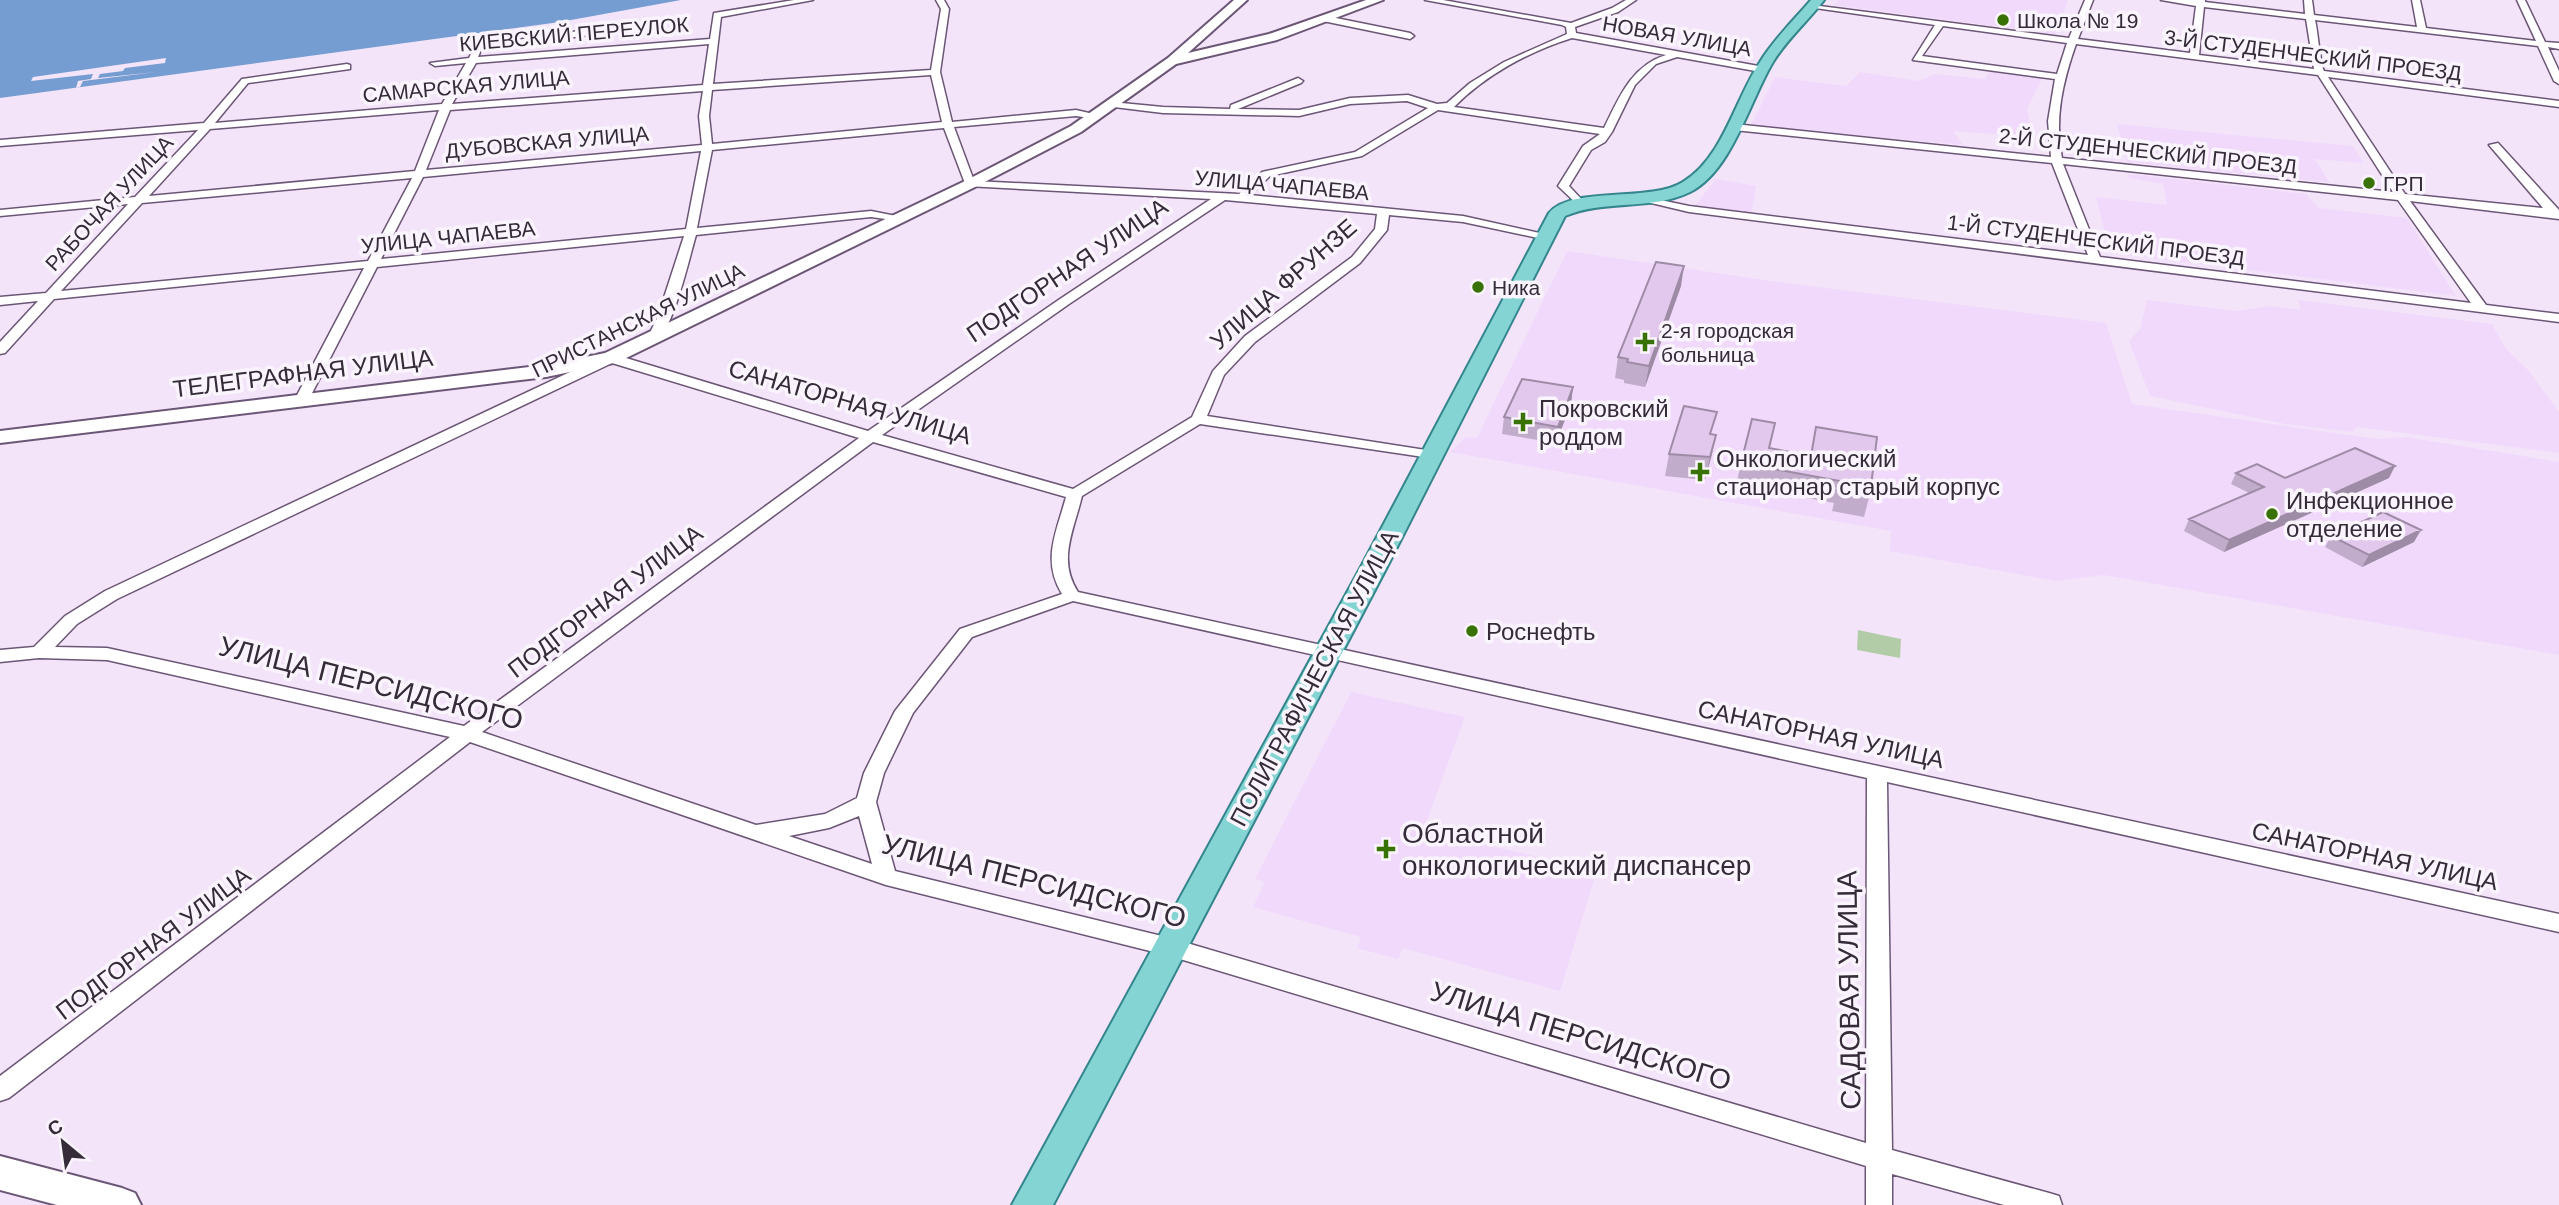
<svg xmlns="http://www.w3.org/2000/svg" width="2559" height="1205" font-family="Arial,sans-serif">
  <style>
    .built { fill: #f1d9fc }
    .green { fill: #b3cca8 }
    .water { fill: #759dd2 }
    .pier { fill: #f3e4fa }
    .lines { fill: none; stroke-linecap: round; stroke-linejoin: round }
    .street-casing { stroke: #6c5676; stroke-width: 3 }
    .secondary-casing { stroke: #6c5676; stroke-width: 4 }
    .primary-casing { stroke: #34868c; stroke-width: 4 }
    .street { fill: #fff; fill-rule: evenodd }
    .secondary { fill: #fff; fill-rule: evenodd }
    .primary { fill: #85d4d4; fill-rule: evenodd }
    .wall { fill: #c2accc }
    .shaded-wall { fill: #9e8ca6 }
    .building { fill: #e2c8ed; stroke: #9e8ca6; stroke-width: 2 }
    .poi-dot { fill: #387203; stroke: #faf5fd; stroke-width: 2.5 }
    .labels { text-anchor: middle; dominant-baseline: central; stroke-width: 7; stroke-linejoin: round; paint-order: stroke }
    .far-poi-label { font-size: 21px; fill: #352b39; stroke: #faf5fd; text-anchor: start }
    .far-street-label { font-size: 21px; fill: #352b39; stroke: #faf5fd }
    .street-label { font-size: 24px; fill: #352b39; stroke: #faf5fd }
    .poi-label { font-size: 24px; fill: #352b39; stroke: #faf5fd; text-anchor: start }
    .near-street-label { font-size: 28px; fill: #352b39; stroke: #faf5fd }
    .near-poi-label { font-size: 28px; fill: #352b39; stroke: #faf5fd; text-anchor: start }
  </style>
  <rect width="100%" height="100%" fill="#f3e4fa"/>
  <!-- built -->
  <path class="built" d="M1839,0H2068L2055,34L1834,5Z
    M1990,71L2043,77L2027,109L2032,137L1953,131L1963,145L1751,125L1775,77L1846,86L1860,72L1919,81L1935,74L1985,79Z
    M2117,124L2353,146L2364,163L2315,159L2329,182L2127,162Z
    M2128,174L2306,194L2319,208L2407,218L2456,296L2110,253L2096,197L2167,205L2163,184L2129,178Z
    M1716,179L1756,186L1751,215L1694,207Z
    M1567,251L1785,283L2106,323L2132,404L2377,439L2406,437L2559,462V655L2104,575L2056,581L1890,551L1891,531L1450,452L1466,437L1477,438Z
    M2147,300L2236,311L2271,306L2301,310L2298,300L2492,324L2506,349L2528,370L2559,412V453L2357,427L2352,432L2285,424L2150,396L2129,341L2140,329Z
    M1351,692L1465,717L1423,831L1597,870L1560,991L1403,948L1398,959L1357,948L1361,937L1253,907L1265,882L1255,879Z"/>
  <!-- green -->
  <path class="green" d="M1858,630L1901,639L1900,658L1857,650Z"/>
  <!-- water -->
  <path class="water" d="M0,0H681L560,22L0,98Z"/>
  <!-- pier -->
  <path class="pier" d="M166,58L165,63L125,68L123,71L100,74L98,78L156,72L83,81L80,87L76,88L78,81L58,84L91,79L93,74L31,81L33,77Z"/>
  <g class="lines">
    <defs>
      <path id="street" d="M794,0H813L721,17L713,84L931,70L941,9L936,0H944L949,9L940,72L952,122L1076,110L1102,116L1097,119L1076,116L954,127L974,181L1239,194L1262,172L1355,152L1428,108L1407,101L1350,104L1299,116L1163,113L1114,107L1111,106V102L1163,107L1230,109L1231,105L1298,78L1303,81L1301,83L1238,109L1299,110L1350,98L1408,95L1437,104L1447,103L1470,83L1504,62L1567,34L1566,27L1562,25L1425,0H1443L1571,23L1612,8L1626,0H1636L1618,12L1575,27L1576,33L1764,67L1766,69L1761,72L1677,57L1656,64L1635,85L1612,132L1605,142L1591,150L1569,186L1584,202L1578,205L1558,186L1583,146L1600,134L1438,110L1362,156L1270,176L1250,195L1463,216L1553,236L1547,240L1463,222L1389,215L1387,230L1360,263L1255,342L1224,375L1207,416L1432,451L1440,456L1437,459L1200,424L1082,496C1074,530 1057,560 1078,592L2559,914V932L1887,782L1892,1150L2049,1193L2059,1196L2062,1205H2004L1892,1174V1205H1866V1166L1170,956L886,885L470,742L9,1098L0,1101V1076L450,737L107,660L39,658L0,662V650L34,647L65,616L105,591L606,355H616L868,431L1060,299L1211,199L966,186L944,128L712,150L697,228L871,211L906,218L900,221L871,217L696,235C690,255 672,335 655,341L648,337L658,316L684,236L377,267L309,399L302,403L295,399L364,268L54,299L5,353L0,354V342L38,301L0,305V297L46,293L128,204L0,216V210L135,197L198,130L0,146V140L204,123L242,79L347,64L350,65V69L248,83L215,123L442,104L466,63L435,66L430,63L469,58L475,46L586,30L589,35L481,50L478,57L710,39L714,13ZM1572,38L1666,55C1631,66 1619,98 1604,128L1454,107C1485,75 1530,51 1572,38ZM709,44L703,85L452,104L476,63ZM931,75L942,122L712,144L709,116L712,90ZM703,91L699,116L702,145L426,170L450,110ZM439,110L415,171L149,196L210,129ZM701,151L686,229L381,259L423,177ZM412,178L368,261L61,291L142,203ZM1225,200L1377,214L1375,229L1352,257L1245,336L1213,371L1192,417L1073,489L882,435L1069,304ZM612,363L859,438L464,726L107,648L55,647L77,624L117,599ZM873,442L1066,497C1057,531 1041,560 1062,594L960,629L895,711L864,773L857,798L825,814L756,825L482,732ZM1073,601L1867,778L1866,1143L1170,938L895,871L876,802L884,773L913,713L972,637ZM859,816L872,864L789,836L829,828Z
        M2085,0H2093L2078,39L2190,53L2196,6L2161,0H2205V2L2305,14L2304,0H2312L2314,15L2417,27L2412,0H2420L2426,28L2536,41L2517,0H2525L2545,42L2559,43V49L2548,47L2559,71V84L2554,81L2538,46L2315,20C2318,32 2320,64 2324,71L2559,101V107L2328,77L2405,194L2543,208L2489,145L2498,143L2559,210V219L2410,201L2486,305L2559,314V322L1689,212L1626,197L1632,194L1689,206L2088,255L2052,163L1734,130L1729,127L1734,124L2051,157L2048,121L2055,79L1913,60L1935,25L1808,7L1812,5L2069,38ZM2204,7L2306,19L2314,69L2199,55ZM1943,26L2067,43L2057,74L1922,56ZM2076,44L2318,75L2393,192L2062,158C2054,118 2063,81 2076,44ZM2063,164L2398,200L2471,303L2100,257Z
        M1326,16L1410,33L1414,36L1410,39L1323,21Z"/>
      <path id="secondary" d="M1234,0H1247L1188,53L1269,34L1366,0H1383L1277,40L1176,64L1081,132L975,187L618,362L546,377L0,443V431L546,365L605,353L965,181L1071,126L1168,58Z
        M0,1156L122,1188L135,1193L141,1205H57L0,1190Z"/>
      <path id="primary" d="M1811,0H1824C1808,21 1787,39 1773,62C1750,100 1732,171 1690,192C1651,211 1605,199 1565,216L1388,565L1053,1205H1012L1362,565L1549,213C1573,185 1650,203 1683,182C1723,158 1735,99 1760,62C1774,39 1794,20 1811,0Z"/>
    </defs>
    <!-- street casing -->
    <use href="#street" class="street-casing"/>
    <!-- secondary casing -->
    <use href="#secondary" class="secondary-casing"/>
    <!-- primary casing -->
    <use href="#primary" class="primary-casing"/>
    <!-- street -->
    <use href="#street" class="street"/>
    <!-- secondary -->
    <use href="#secondary" class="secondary"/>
    <!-- primary -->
    <use href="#primary" class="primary"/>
  </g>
  <!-- wall -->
  <path class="wall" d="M1681,286L1645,387L1624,383V380L1615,378L1618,357Z
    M1573,387L1571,404L1556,443L1502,434L1504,417Z
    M1816,427L1870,494L1864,517L1832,511L1834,503L1736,485L1741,463L1769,448L1810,456Z
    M1712,435H1716L1705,480L1665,476L1669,454Z
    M2236,473L2285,478H2389L2224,552L2184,531L2189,519L2249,493L2231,484Z
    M2331,536L2414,542L2362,567L2325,547Z"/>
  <!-- shaded-wall -->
  <path class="shaded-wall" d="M1684,266L1681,286L1645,387L1649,366Z
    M1573,387L1571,404L1556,443L1558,427Z
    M1716,435L1711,458L1705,480L1710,457Z
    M2395,466L2389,478L2224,552L2229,540Z
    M2421,530L2414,542L2362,567L2369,555Z"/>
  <!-- building -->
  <path class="building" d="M1656,262L1684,266L1649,366L1627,362L1628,359L1618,357Z
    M1522,379L1573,387L1558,427L1504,417Z
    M1684,406L1717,412L1710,434L1716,435L1710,457L1669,454Z
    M1752,419L1775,423L1769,448L1811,456L1816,427L1877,437L1870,494L1839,489L1840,481L1741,463Z
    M2355,448L2395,466L2229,540L2189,519L2264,487L2236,473L2257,464L2285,478Z
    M2383,512L2421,530L2369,555L2331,536Z"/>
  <!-- markers -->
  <g class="poi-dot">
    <circle cx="2003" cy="20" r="7"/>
    <circle cx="2369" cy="183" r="7"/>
    <circle cx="1478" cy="287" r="7"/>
    <path d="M1641.5 331.5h7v7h7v7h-7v7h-7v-7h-7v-7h7z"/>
    <path d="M1519.5 411.5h7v7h7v7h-7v7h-7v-7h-7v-7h7z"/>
    <path d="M1696.5 461.5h7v7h7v7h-7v7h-7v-7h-7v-7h7z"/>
    <circle cx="2272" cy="514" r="7"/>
    <circle cx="1472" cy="631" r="7"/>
    <path d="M1382.5 838.5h7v7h7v7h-7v7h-7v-7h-7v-7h7z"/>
  </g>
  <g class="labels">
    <!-- far-poi labels -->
    <g class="far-poi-label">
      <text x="2017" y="20">Школа № 19</text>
      <text x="2383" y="183">ГРП</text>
      <text x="1492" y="287">Ника</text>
      <text x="1661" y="330">2-я городская<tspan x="1661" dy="24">больница</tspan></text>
    </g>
    <!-- far-street labels -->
    <g class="far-street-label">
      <text transform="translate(574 34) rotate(-5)">КИЕВСКИЙ ПЕРЕУЛОК</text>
      <text transform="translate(1677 36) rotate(10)">НОВАЯ УЛИЦА</text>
      <text transform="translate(2313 55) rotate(7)">3-Й СТУДЕНЧЕСКИЙ ПРОЕЗД</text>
      <text transform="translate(466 86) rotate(-5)">САМАРСКАЯ УЛИЦА</text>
      <text transform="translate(547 142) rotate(-5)">ДУБОВСКАЯ УЛИЦА</text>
      <text transform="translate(2148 151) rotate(6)">2-Й СТУДЕНЧЕСКИЙ ПРОЕЗД</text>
      <text transform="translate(1282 185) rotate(5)">УЛИЦА ЧАПАЕВА</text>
      <text transform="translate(109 203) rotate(-47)">РАБОЧАЯ УЛИЦА</text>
      <text transform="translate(448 237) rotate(-6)">УЛИЦА ЧАПАЕВА</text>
      <text transform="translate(2096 240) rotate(7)">1-Й СТУДЕНЧЕСКИЙ ПРОЕЗД</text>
      <text transform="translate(638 320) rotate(-26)">ПРИСТАНСКАЯ УЛИЦА</text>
    </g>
    <!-- street labels -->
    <g class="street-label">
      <text transform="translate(1067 270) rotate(-34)">ПОДГОРНАЯ УЛИЦА</text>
      <text transform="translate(1283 284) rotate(-41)">УЛИЦА ФРУНЗЕ</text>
      <text transform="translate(303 373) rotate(-7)">ТЕЛЕГРАФНАЯ УЛИЦА</text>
      <text transform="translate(850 402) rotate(16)">САНАТОРНАЯ УЛИЦА</text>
      <text transform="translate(605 601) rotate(-37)">ПОДГОРНАЯ УЛИЦА</text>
      <text transform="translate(1314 678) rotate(-62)">ПОЛИГРАФИЧЕСКАЯ УЛИЦА</text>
      <text transform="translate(1821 734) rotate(12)">САНАТОРНАЯ УЛИЦА</text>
      <text transform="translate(2375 856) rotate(12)">САНАТОРНАЯ УЛИЦА</text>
      <text transform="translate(153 943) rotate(-37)">ПОДГОРНАЯ УЛИЦА</text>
    </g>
    <!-- poi labels -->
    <g class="poi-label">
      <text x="1539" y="408">Покровский<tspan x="1539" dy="28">роддом</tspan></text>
      <text x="1716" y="458">Онкологический<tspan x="1716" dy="28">стационар старый корпус</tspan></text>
      <text x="2286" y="500">Инфекционное<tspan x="2286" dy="28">отделение</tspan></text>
      <text x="1486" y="631">Роснефть</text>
    </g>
    <!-- near-street labels -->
    <g class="near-street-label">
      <text transform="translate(371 683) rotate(14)">УЛИЦА ПЕРСИДСКОГО</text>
      <text transform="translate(1034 881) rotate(14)">УЛИЦА ПЕРСИДСКОГО</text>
      <text transform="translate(1849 990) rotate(-91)">САДОВАЯ УЛИЦА</text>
      <text transform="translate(1581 1036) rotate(17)">УЛИЦА ПЕРСИДСКОГО</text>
    </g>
    <!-- near-poi labels -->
    <g class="near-poi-label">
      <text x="1402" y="833">Областной<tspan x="1402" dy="32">онкологический диспансер</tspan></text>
    </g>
  </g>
  <!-- north arrow -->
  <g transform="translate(63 1142) rotate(331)" stroke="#faf5fd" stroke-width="5" paint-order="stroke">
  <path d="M0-5L12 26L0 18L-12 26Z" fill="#352b39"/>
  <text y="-10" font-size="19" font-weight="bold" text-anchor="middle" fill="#352b39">С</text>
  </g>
</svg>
